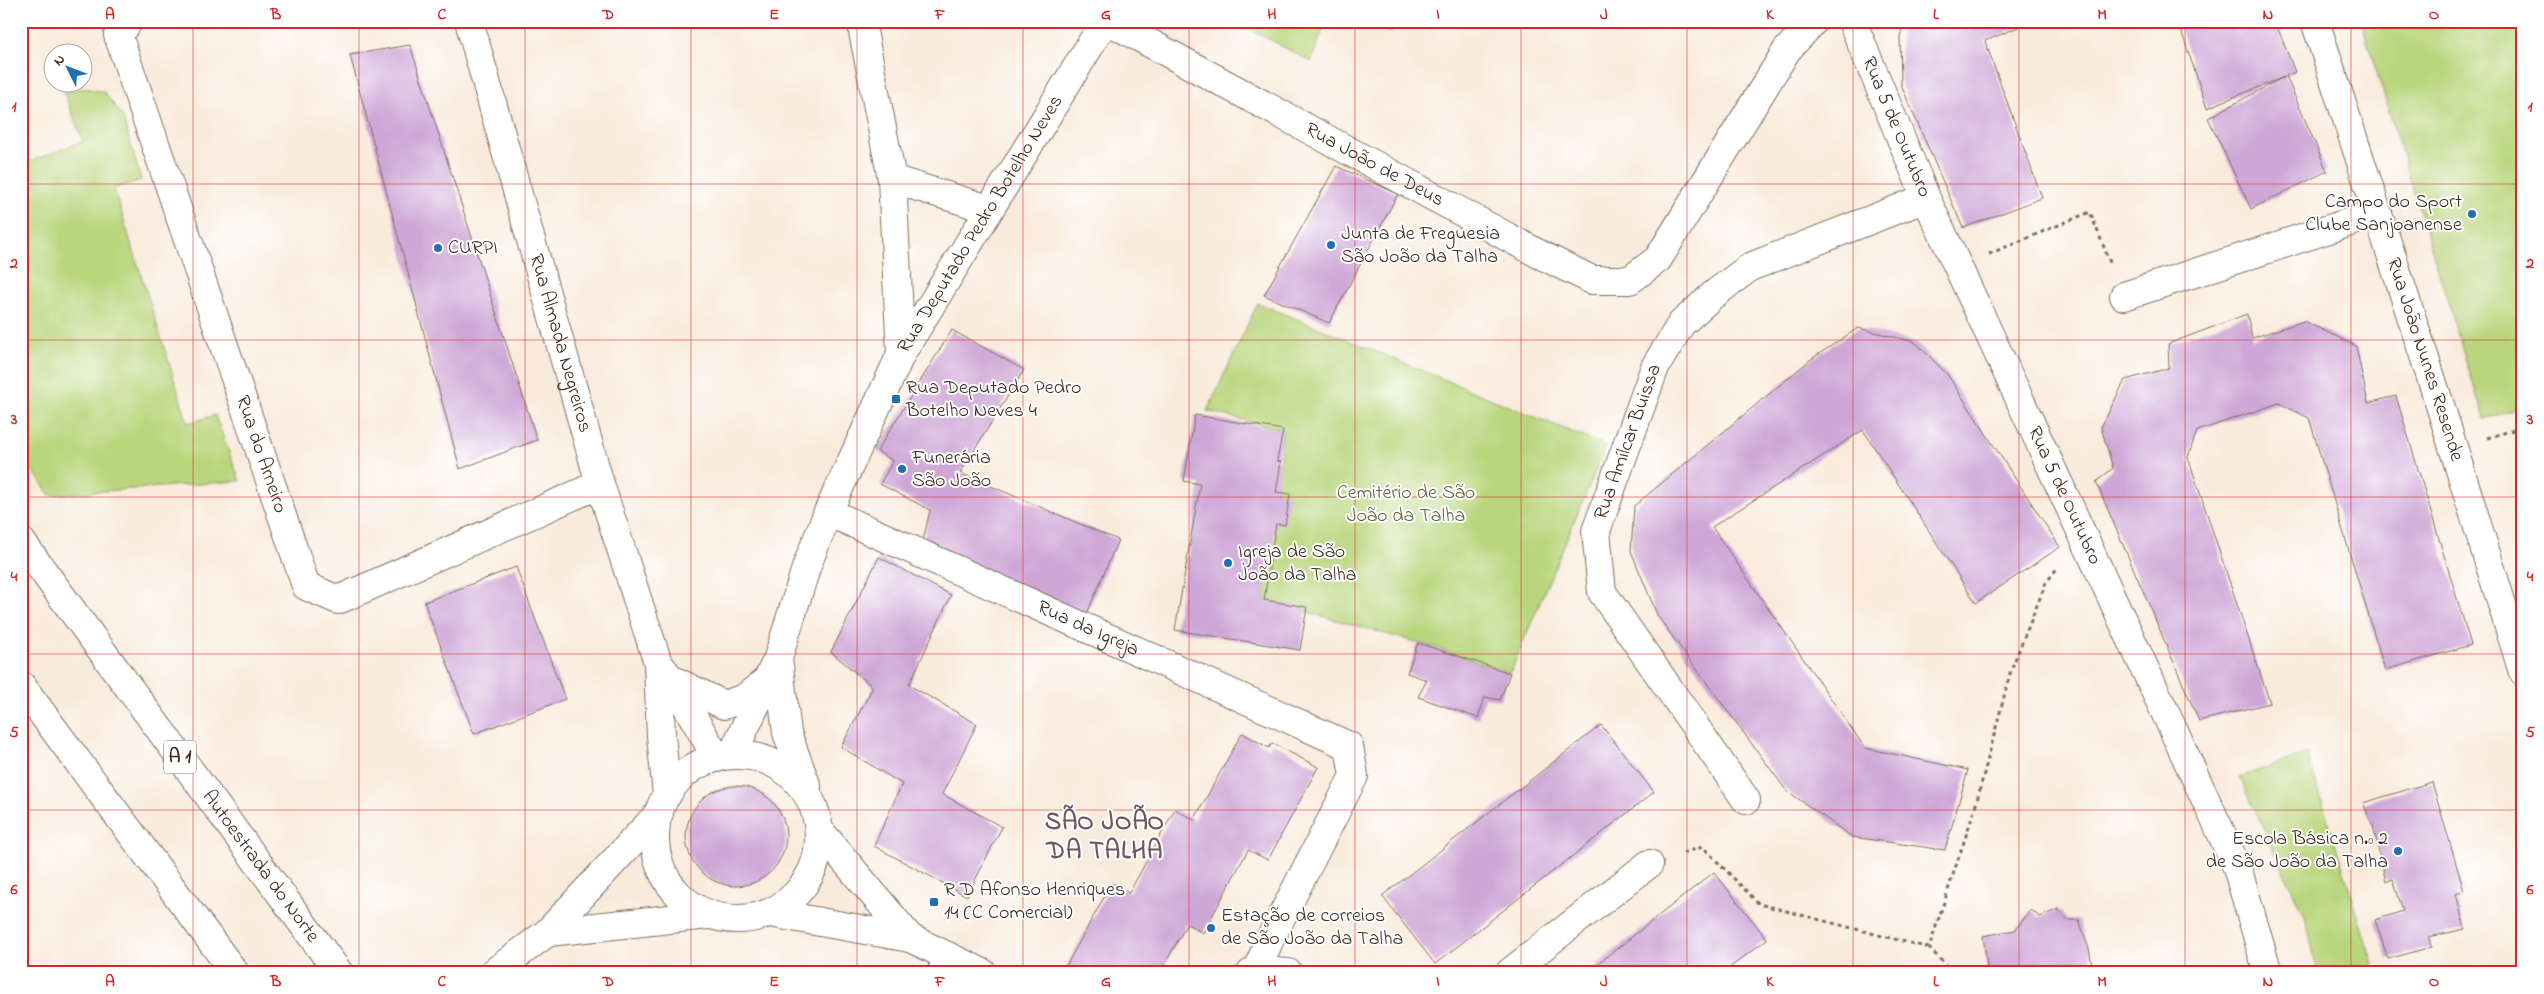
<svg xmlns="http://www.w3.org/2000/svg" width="2544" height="994" font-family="'Indie Flower',sans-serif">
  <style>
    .green { fill: #b9d67d; stroke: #7a804e }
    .building { fill: #cfa7d7 }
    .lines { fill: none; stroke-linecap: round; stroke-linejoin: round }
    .service-casing { stroke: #7e6e60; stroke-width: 19 }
    .minor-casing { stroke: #7e6e60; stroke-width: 30 }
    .tertiary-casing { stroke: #7e6e60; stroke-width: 30 }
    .motorway-casing { stroke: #7e6e60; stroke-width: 30 }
    .path { stroke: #7e6e60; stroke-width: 3; stroke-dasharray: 4 4; stroke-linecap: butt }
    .service { stroke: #fff; stroke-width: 16 }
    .minor { stroke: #fff; stroke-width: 28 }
    .tertiary { stroke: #fff; stroke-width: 28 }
    .motorway { stroke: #fff; stroke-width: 28 }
    .grid { fill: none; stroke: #d62828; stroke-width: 1; stroke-opacity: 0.55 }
    .poi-dot { fill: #1f6fb2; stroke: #fff; stroke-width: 2 }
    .labels { text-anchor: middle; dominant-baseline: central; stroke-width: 4; stroke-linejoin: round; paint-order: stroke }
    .shield { fill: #fff; stroke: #766a62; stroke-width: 1 }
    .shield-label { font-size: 19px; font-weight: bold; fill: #3b2a1e }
    .street-label { font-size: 20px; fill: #3b2a1e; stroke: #fff }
    .poi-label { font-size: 20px; fill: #3b2a1e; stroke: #fff; text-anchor: start }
    .park-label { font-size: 20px; fill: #615e3a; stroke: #fff }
    .district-label { font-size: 25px; font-weight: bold; letter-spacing: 1px; fill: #6f565f; stroke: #fff }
    .neatline { fill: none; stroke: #d62828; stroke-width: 2 }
    .grid-label { font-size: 16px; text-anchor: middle; font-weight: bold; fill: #d62828 }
  </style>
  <rect width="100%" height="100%" fill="#fff"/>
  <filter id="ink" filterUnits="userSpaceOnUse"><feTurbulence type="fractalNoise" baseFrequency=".02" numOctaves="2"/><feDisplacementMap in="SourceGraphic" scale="10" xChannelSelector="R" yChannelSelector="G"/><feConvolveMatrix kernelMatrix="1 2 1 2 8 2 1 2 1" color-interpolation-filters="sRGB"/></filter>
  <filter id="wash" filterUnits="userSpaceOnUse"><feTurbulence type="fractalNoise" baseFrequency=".0096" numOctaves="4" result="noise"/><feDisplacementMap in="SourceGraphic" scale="20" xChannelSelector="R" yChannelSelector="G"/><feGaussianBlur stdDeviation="1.12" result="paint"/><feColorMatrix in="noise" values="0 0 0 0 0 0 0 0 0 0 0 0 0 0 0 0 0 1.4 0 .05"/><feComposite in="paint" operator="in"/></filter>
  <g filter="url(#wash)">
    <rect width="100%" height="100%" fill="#f9ebdc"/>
    <!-- green -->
    <path class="green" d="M1236,21H1326L1311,62Z
      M1367,21H1397L1390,33Z
      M2361,21H2523V407L2484,419Z
      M84,88L104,92L123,117L141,180L114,189L188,423L215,415L240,481L50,495L21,454V165L83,141L64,92Z
      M1258,303L1606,446L1510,673L1440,649L1264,600L1283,430L1207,411Z
      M2307,753L2376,973H2318L2306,920L2240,777Z"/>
    <g id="blocks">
      <!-- building -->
      <path class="building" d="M1904,21H2033L1985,41L2042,198L1963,228L1901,85L1900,36Z
        M2178,21H2275L2295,72L2286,76L2327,171L2251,209L2208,118L2284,77L2207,108Z
        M410,45L537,440L460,469L350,55Z
        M1336,166L1398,194L1329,323L1264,295Z
        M2247,314L2252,338L2304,321L2356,346L2368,403L2396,396L2471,645L2385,670L2309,418L2279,403L2197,431L2188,457L2270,703L2199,721L2096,482L2113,468L2101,427L2125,380L2169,368L2168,344Z
        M1858,328L1915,342L1947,374L2060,547L1976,603L1863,430L1712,527L1865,748L1968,770L1945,850L1852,837L1786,790L1658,617L1631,551L1634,506L1810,360Z
        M952,330L1024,370L960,473L1118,540L1086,616L923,541L930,510L880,484L893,461L877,451Z
        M1195,415L1283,430L1277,461L1281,462L1276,492L1290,494L1285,525L1276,524L1264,600L1307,607L1300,650L1175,630L1200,484L1184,481Z
        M879,557L951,595L909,685L977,724L942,794L1002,827L967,896L874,846L902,784L841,747L873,687L831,652Z
        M516,567L565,699L474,734L424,602Z
        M1418,643L1510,673L1500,700L1485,697L1478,718L1418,697L1427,680L1407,673Z
        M1601,725L1654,792L1435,964L1382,896Z
        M1242,733L1269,748L1272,743L1318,767L1268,860L1248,850L1203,933L1187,924L1160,973H1079L1066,966L1112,883L1129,893L1175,809L1194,820Z
        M2432,782L2464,891L2456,894L2465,929L2429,937L2431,947L2388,959L2375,920L2403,911L2393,879L2386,882L2373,826L2363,803Z
        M686 836a50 50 0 1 1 100 0a50 50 0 1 1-100 0Z
        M1714,872L1767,939L1723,973H1586Z
        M2058,909L2067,920H2079L2089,949L2093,971L2096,973H1988L1983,936L2015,930L2031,910L2040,917Z"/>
    </g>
  </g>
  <g filter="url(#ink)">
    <use href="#blocks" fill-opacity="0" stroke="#7e6e60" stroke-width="1"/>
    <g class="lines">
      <defs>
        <path id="service" d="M936,973L941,951"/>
        <g id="minor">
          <path id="s1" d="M129,21L118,35L306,586L338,600L600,484"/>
          <path d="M861,21L892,179L901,354"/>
          <path id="s2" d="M1109,21L1539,254L1592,280H1630L1658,259L1787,50L1814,21"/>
          <path id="s3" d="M1852,21L1926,198L2237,867L2268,973"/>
          <path id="s4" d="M2315,21L2439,402L2523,672"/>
          <path d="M892,179L989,209"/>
          <path d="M2124,296L2378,213"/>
          <path id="s5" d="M828,512L1349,746L1354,776L1269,941L1256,973"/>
          <path id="s6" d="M1746,800L1602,592L1596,531L1655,367L1681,324L1713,295L1750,267L1926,198"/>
          <path d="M1251,973L1256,970L1288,973"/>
          <path d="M1509,973L1649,864"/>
        </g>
        <g id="tertiary">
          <path id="s7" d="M469,21L600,484L658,663L661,736L667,795"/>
          <path d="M778,658L787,733L807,787"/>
          <path d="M658,663L671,679L717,758"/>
          <path d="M671,679L724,705L745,698L766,681"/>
          <path id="s8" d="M732,755L778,658L807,565L828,512L901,354L1105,21"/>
          <circle cx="737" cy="837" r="82"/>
          <path d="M820,831L910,938"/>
          <path d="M770,913L910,938L983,973"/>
          <path d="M548,932L708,915"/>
          <path d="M493,973L548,932L659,813"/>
        </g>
        <g id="motorway">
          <path id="s9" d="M21,541L339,973"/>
          <path d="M21,685L235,973"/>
        </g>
      </defs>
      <!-- service casing -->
      <use href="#service" class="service-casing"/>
      <!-- minor casing -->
      <use href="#minor" class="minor-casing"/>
      <!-- tertiary casing -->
      <use href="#tertiary" class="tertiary-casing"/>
      <!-- motorway casing -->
      <use href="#motorway" class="motorway-casing"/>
      <!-- path -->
      <path class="path" d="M1989,254L2090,212L2111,265
        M2487,438L2523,427
        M1683,853L1703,847L1759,904L1929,948
        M1954,973L1929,948L1975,808L2011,670L2046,583L2058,567"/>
      <!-- service -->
      <use href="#service" class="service"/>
      <!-- minor -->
      <use href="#minor" class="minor"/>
      <!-- tertiary -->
      <use href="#tertiary" class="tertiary"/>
      <!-- motorway -->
      <use href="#motorway" class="motorway"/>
    </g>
  </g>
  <!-- grid -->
  <path class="grid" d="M193,21V973M359,21V973M525,21V973M691,21V973M857,21V973M1023,21V973M1189,21V973M1355,21V973M1521,21V973M1687,21V973M1853,21V973M2019,21V973M2185,21V973M2351,21V973M21,184H2523M21,340H2523M21,497H2523M21,654H2523M21,810H2523"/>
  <!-- markers -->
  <g class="poi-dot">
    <circle cx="2472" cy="214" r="5"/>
    <circle cx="1331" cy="245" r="5"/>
    <circle cx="438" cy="248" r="5"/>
    <rect x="891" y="394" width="10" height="10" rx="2.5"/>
    <circle cx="902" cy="469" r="5"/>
    <circle cx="1228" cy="563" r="5"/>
    <circle cx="2398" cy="851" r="5"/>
    <rect x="929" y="897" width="10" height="10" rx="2.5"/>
    <circle cx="1211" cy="928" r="5"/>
  </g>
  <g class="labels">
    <!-- shield labels -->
    <rect class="shield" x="164" y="740.5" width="32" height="33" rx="4"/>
    <g class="shield-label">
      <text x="180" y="757">A 1</text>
    </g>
    <!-- street labels -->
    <g class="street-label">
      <text stroke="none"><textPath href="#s3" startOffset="115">Rua 5 de Outubro</textPath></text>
      <text stroke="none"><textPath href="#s2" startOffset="302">Rua João de Deus</textPath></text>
      <text stroke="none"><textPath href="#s8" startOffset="588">Rua Deputado Pedro Botelho Neves</textPath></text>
      <text stroke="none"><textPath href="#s7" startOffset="335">Rua Almada Negreiros</textPath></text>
      <text stroke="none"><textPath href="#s4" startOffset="356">Rua João Nunes Resende</textPath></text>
      <text stroke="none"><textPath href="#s6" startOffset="409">Rua Amílcar Buissa</textPath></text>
      <text stroke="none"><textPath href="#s1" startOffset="461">Rua do Arneiro</textPath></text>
      <text stroke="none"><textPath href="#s3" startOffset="520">Rua 5 de Outubro</textPath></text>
      <text stroke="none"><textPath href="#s5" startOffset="285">Rua da Igreja</textPath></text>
      <text stroke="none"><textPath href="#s9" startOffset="404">Autoestrada do Norte</textPath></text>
    </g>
    <!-- poi labels -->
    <g class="poi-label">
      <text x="2462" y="202" text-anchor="end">Campo do Sport<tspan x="2462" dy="23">Clube Sanjoanense</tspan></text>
      <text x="1341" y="234">Junta de Freguesia<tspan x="1341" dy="23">São João da Talha</tspan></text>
      <text x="448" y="248">CURPI</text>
      <text x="906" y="388">Rua Deputado Pedro<tspan x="906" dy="23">Botelho Neves 4</tspan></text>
      <text x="912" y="458">Funerária<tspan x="912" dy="23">São João</tspan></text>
      <text x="1238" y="552">Igreja de São<tspan x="1238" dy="23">João da Talha</tspan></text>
      <text x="2388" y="839" text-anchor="end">Escola Básica n.º 2<tspan x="2388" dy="23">de São João da Talha</tspan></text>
      <text x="944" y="890">R D Afonso Henriques<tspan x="944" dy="23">14 (C Comercial)</tspan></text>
      <text x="1221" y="916">Estação de correios<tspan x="1221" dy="23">de São João da Talha</tspan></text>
    </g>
    <!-- park labels -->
    <g class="park-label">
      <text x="1406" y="493">Cemitério de São<tspan x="1406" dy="23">João da Talha</tspan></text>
    </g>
    <!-- district labels -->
    <g class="district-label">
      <text x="1105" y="823">SÃO JOÃO<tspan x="1105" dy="29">DA TALHA</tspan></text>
    </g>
  </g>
  <!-- margin -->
  <rect width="2544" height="994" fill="none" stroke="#fff" stroke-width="55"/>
  <!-- north arrow -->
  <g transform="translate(68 68) rotate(312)"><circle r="24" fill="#ffffff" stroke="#b1aaa5"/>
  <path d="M0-4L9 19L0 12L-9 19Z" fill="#1f6fb2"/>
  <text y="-8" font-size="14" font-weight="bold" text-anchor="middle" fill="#3b2a1e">N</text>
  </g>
  <rect x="28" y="28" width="2488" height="938" class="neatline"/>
  <g class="grid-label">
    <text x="110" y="19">A</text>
    <text x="276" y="19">B</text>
    <text x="442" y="19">C</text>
    <text x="608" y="19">D</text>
    <text x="774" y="19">E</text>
    <text x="940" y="19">F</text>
    <text x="1106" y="19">G</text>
    <text x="1272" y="19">H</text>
    <text x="1438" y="19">I</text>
    <text x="1604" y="19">J</text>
    <text x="1770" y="19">K</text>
    <text x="1936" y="19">L</text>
    <text x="2102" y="19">M</text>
    <text x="2268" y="19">N</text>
    <text x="2434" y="19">O</text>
    <text x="14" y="111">1</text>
    <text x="2530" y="111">1</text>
    <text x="14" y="268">2</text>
    <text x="2530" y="268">2</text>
    <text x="14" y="424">3</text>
    <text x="2530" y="424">3</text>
    <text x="14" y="581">4</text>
    <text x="2530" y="581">4</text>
    <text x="14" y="737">5</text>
    <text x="2530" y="737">5</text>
    <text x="14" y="894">6</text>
    <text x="2530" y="894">6</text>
    <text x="110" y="986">A</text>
    <text x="276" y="986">B</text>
    <text x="442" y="986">C</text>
    <text x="608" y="986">D</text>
    <text x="774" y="986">E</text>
    <text x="940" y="986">F</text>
    <text x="1106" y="986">G</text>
    <text x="1272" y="986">H</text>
    <text x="1438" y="986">I</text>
    <text x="1604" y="986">J</text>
    <text x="1770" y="986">K</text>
    <text x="1936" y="986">L</text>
    <text x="2102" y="986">M</text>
    <text x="2268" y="986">N</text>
    <text x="2434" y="986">O</text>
  </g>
</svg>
